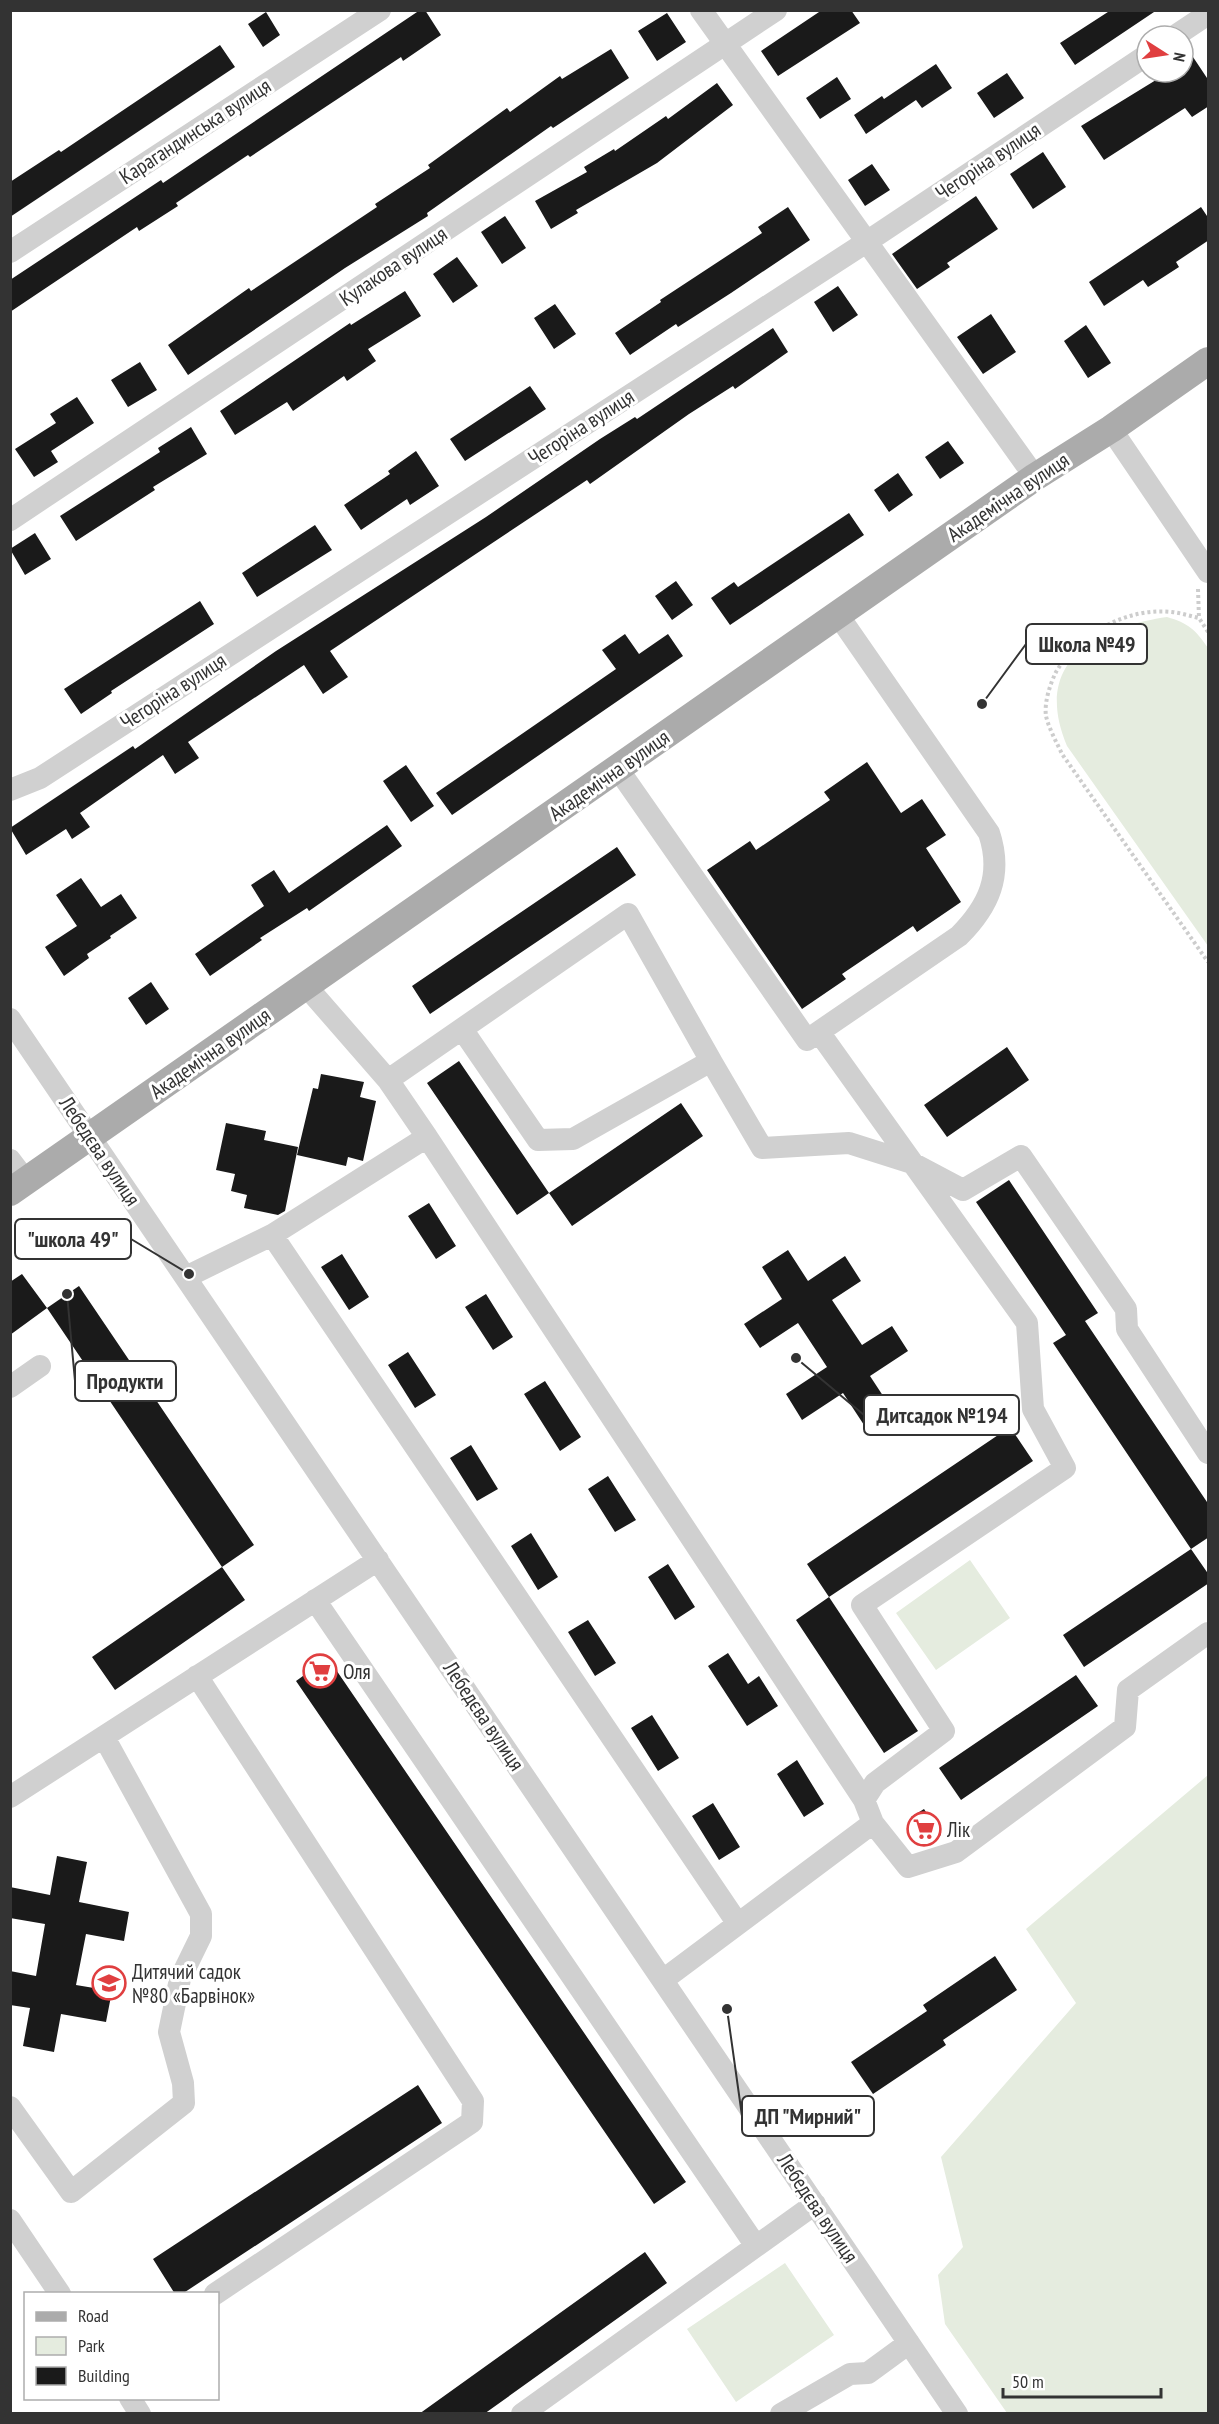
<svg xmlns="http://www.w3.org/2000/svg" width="1219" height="2424" font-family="'PT Sans Narrow',sans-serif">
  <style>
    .green { fill: #e5ecdf }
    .building { fill: #1a1a1a }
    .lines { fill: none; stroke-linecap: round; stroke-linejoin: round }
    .path { stroke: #cdcdcd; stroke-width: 4; stroke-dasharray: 3 3; stroke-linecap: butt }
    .minor { stroke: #d0d0d0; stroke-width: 22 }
    .major { stroke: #ababab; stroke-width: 28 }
    .labels { text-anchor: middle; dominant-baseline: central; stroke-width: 6; stroke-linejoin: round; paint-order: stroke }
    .street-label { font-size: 21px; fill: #333; stroke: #fff }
    .poi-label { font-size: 21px; fill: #333; stroke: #fff; text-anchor: start }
    .leader { fill: none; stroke: #333; stroke-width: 2 }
    .callout-dot { fill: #333; stroke: #fff; stroke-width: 2 }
    .callout { fill: #fff; stroke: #333; stroke-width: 2 }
    .callout-label { font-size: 22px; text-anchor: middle; font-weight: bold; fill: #333 }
  </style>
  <rect width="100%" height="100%" fill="#fff"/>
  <!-- green -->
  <path class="green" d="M1167,617C1188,623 1196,630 1208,648V946L1067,746C1032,663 1093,628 1167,617Z
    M970,1560L1010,1618L936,1670L896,1613Z
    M1208,1775V2413H1007L945,2324L938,2275L963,2247L941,2157L1076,2003L1026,1929Z
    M785,2263L834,2335L736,2402L687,2329Z"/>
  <!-- building -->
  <path class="building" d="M420,10H425L441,35L403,61L401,57L250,157L248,155L176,203L178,206L139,231L137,227L10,312V280L161,180L163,183Z
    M822,10H851L860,23L778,76L761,51Z
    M1111,10H1157L1075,65L1060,43Z
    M266,12L280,35L263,47L248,24Z
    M667,13L686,42L657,61L638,31Z
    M220,45L235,67L10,217V182L59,150L61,152Z
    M1185,45L1209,81V106L1192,117L1185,108L1104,160L1081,126L1169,72H1183Z
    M611,49L629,78L553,128L551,126L427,213L428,216L345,268L188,375L168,345L249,288L251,291L377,207L375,204L430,168L428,165L507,108L510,112L560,76L562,79Z
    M936,64L952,88L922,108L916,100L866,134L854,115L882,96L884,99Z
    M1007,73L1024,98L994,118L977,93Z
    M837,77L851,99L820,119L806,98Z
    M717,83L733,105L657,163L576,210L578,213L551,229L535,201L587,172L584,167L614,149L615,151L666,116L668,119Z
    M1043,152L1066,187L1033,209L1010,174Z
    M872,164L890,190L865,206L848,180Z
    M976,196L998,229L947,263L950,267L917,289L892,254Z
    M788,207L810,240L731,293L678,327L676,324L630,355L615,333L661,302L660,300L762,233L758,227Z
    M1201,207L1209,219V240L1176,262L1179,267L1148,287L1143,280L1104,306L1089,282Z
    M505,216L526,248L502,264L481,232Z
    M457,257L478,286L453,303L433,274Z
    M838,286L858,315L833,332L814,302Z
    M405,291L421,316L368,349L376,361L347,381L344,376L293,411L287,402L235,435L220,411L350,323L351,325Z
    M555,304L576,334L554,349L534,318Z
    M991,314L1016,352L983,374L957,337Z
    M1086,325L1111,363L1088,378L1064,341Z
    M773,328L788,352L735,389L733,386L689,414L590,484L587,480L330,651L348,677L323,694L304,665L188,742L199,758L175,774L163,755L80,813L90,827L72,839L66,829L26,855L10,828L133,746L135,749L276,651L486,517L600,439L635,417L637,419Z
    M140,362L157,390L128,407L111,380Z
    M530,386L546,409L465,461L450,439Z
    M77,397L94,423L51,451L58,462L34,477L15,449L56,423L50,414Z
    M191,427L207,454L153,487L155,490L76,541L60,516L160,452L158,448Z
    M948,441L964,463L940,479L925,457Z
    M416,451L439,486L410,505L407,499L361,530L344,505L390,474L388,471Z
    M898,473L913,495L889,512L874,490Z
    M849,513L864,535L730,625L711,598L734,582L738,587Z
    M315,525L332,550L257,597L242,573Z
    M35,533L51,559L25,575L10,549Z
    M676,581L693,605L672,620L655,596Z
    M200,601L214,624L111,691L112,693L81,714L64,689Z
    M625,634L639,654L668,634L683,656L452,815L436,793L616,669L602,650Z
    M867,762L901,813L922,799L946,835L926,848L961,902L917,932L913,926L842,974L846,979L802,1009L707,870L750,841L756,850L830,800L824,792Z
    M406,765L434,806L411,822L383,781Z
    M387,825L402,846L309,911L307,908L260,938L262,940L210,976L195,954L264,906L251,885L274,870L289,893Z
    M617,847L636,875L430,1014L412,986Z
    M81,878L101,907L121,894L137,918L110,936L111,938L87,954L89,958L64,976L45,947L77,926L56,895Z
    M151,982L169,1009L146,1025L128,998Z
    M1007,1047L1029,1080L947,1137L924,1105Z
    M459,1061L549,1193L517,1215L427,1083Z
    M321,1074L364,1082L360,1097L376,1101L363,1161L348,1157L346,1166L297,1155L313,1088L318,1089Z
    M681,1103L703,1136L572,1226L549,1193Z
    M226,1123L266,1131L264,1140L298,1147L285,1211L278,1215L244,1208L247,1195L231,1191L235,1174L216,1170Z
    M1009,1180L1098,1313L1085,1321L1209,1505V1537L1191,1549L1053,1343L1066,1335L976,1202Z
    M429,1203L456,1246L436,1259L408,1216Z
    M788,1250L808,1281L845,1256L861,1281L832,1300L862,1345L892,1326L908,1351L870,1376L891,1408L864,1425L843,1393L802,1420L786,1394L827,1367L798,1323L760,1348L744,1324L782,1299L762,1267Z
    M342,1254L369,1297L349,1310L321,1267Z
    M22,1274L47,1308L10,1335V1282Z
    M79,1286L254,1545L222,1567L47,1308Z
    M486,1294L513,1337L493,1350L465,1307Z
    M408,1352L436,1395L415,1408L388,1365Z
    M545,1381L581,1437L560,1451L524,1394Z
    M1010,1427L1033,1461L829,1597L807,1564Z
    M471,1445L498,1489L477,1501L450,1458Z
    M608,1476L636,1520L615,1532L588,1489Z
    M531,1533L558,1577L538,1590L511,1546Z
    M1191,1549L1209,1575V1583L1084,1667L1063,1635Z
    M668,1564L695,1607L675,1620L648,1577Z
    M222,1567L245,1600L115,1690L92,1657Z
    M829,1597L918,1731L884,1753L796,1620Z
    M588,1620L616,1663L595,1676L568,1632Z
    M728,1653L748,1684L759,1676L778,1706L747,1726L708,1666Z
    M328,1658L686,2182L654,2204L296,1681Z
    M1076,1675L1098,1706L961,1800L939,1768Z
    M652,1715L679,1758L658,1771L631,1728Z
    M797,1760L824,1804L804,1817L777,1774Z
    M713,1803L740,1847L719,1860L692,1816Z
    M924,1809L941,1835L924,1846L910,1825L911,1817Z
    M57,1856L87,1862L79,1902L129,1912L124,1941L86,1934L76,1985L112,1991L106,2022L61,2014L54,2052L23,2046L30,2008L10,2005V1971L36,1976L45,1924L10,1918V1887L50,1895Z
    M995,1956L1017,1990L943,2040L946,2045L873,2094L851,2062L927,2011L923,2005Z
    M418,2085L442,2123L182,2294H175L153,2259Z
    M645,2252L667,2283L484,2414H419Z"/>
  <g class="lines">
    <!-- path -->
    <path class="path" d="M1198,589L1199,618
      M1208,632L1199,618C1190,616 1181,613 1172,612C1127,607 1078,634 1056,672C1050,684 1044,703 1046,716C1049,729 1057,743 1062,754L1208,962"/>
    <!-- minor -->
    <path class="minor" d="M701,10L1035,477
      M1175,36L1208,14
      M10,252L380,10
      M1111,429L1208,572
      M10,520L776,10
      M618,769L807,1040L959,936C989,906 1003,875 989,833L838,615
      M10,790L40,778L868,241L1147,55
      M306,986L388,1080L628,914L711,1061L573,1139L538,1140L462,1029
      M10,1019L957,2414
      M711,1061L762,1148L849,1143L912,1163L963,1190L1021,1156L1126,1309L1127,1329L1208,1453
      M427,1137L864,1800
      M10,1160L26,1181
      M272,1235L738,1924
      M186,1277L272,1235L427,1137L388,1080
      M10,1387L40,1366
      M315,1600L756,2246
      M197,1676L473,2101L472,2122L215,2294
      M10,1797L378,1560
      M873,1823L908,1867L956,1852L1125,1727L1128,1690L1208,1633
      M663,1980L873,1823L864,1800L875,1783L944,1731L862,1605L1065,1468L1033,1409L1027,1323L819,1032
      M10,2107L71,2192L184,2103L183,2083L169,2032L180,1979L201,1936V1914L104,1737
      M10,2220L60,2294
      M130,2398L140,2414
      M522,2414L815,2204
      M781,2414L850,2374L868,2373L909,2343"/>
    <!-- major -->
    <path class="major" d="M10,1192L1035,477L1111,429L1208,361"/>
  </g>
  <!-- icons -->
  <defs>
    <symbol id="supermarket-ring" viewBox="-11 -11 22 22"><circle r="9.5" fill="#fff" stroke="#e03f40" stroke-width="1.5"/><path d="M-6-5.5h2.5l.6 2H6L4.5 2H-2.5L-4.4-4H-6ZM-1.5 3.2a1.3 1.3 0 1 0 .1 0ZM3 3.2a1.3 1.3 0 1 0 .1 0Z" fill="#e03f40"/></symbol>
    <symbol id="school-ring" viewBox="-11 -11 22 22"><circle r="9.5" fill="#fff" stroke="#e03f40" stroke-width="1.5"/><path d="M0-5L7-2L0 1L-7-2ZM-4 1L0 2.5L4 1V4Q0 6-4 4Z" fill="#e03f40"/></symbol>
  </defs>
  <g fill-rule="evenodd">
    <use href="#supermarket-ring" x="301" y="1652" width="38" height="38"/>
    <use href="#supermarket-ring" x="905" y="1810" width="38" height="38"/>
    <use href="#school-ring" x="90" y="1964" width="38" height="38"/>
  </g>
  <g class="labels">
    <!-- street labels -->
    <g class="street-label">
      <text transform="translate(195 131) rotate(-33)">Карагандинська вулиця</text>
      <text transform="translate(988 161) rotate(-34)">Чегоріна вулиця</text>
      <text transform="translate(393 266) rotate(-34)">Кулакова вулиця</text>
      <text transform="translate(581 427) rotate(-33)">Чегоріна вулиця</text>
      <text transform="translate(1008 497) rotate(-34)">Академічна вулиця</text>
      <text transform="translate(173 691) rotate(-33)">Чегоріна вулиця</text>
      <text transform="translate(609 775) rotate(-35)">Академічна вулиця</text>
      <text transform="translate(210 1053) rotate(-35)">Академічна вулиця</text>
      <text transform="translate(100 1151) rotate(56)">Лебедєва вулиця</text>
      <text transform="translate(484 1716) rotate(56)">Лебедєва вулиця</text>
      <text transform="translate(818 2208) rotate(56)">Лебедєва вулиця</text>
    </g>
    <!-- poi labels -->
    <g class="poi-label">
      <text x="343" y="1671">Оля</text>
      <text x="947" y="1829">Лік</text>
      <text x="132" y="1971">Дитячий садок<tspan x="132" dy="24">№80 «Барвінок»</tspan></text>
    </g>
  </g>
  <!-- callouts -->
  <path class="leader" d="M982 704L1026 644M189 1274L131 1239M67 1294L75 1381M796 1358L864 1415M727 2009L742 2116"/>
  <g class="callout-dot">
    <circle cx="982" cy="704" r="6"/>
    <circle cx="189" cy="1274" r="6"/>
    <circle cx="67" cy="1294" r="6"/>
    <circle cx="796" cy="1358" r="6"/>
    <circle cx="727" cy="2009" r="6"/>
  </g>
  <g class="callout">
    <rect x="1026" y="624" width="121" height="40" rx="6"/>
    <rect x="15" y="1219" width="116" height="40" rx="6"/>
    <rect x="75" y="1361" width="101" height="40" rx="6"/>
    <rect x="864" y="1395" width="155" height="40" rx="6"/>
    <rect x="742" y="2096" width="132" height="40" rx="6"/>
  </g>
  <g class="callout-label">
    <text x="1087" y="652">Школа №49</text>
    <text x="73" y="1247">"школа 49"</text>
    <text x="125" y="1389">Продукти</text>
    <text x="942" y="1423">Дитсадок №194</text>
    <text x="808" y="2124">ДП "Мирний"</text>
  </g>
  <!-- border -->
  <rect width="1219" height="2424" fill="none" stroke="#333333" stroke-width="24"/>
  <!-- legend -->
  <rect x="24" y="2292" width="195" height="108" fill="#ffffff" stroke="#adadad" stroke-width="1.5"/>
  <rect x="36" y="2312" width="30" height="9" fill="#ababab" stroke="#adadad" stroke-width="1.5"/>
  <text x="78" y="2322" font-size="18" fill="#333333">Road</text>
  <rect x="36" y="2337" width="30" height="18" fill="#e5ecdf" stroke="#adadad" stroke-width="1.5"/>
  <text x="78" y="2352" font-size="18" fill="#333333">Park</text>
  <rect x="36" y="2367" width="30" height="18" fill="#1a1a1a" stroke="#adadad" stroke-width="1.5"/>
  <text x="78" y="2382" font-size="18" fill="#333333">Building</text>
  <!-- north arrow -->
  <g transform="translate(1165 54) rotate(102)"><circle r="28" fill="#ffffff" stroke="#adadad" stroke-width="1.5"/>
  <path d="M0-4.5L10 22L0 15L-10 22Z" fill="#e03f40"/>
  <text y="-9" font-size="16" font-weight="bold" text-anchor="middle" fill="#333333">N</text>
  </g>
  <!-- scale -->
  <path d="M1003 2388v9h158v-9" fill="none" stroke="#333333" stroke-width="3"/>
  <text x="1012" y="2388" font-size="18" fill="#333333" stroke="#ffffff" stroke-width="4.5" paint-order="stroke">50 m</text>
</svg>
